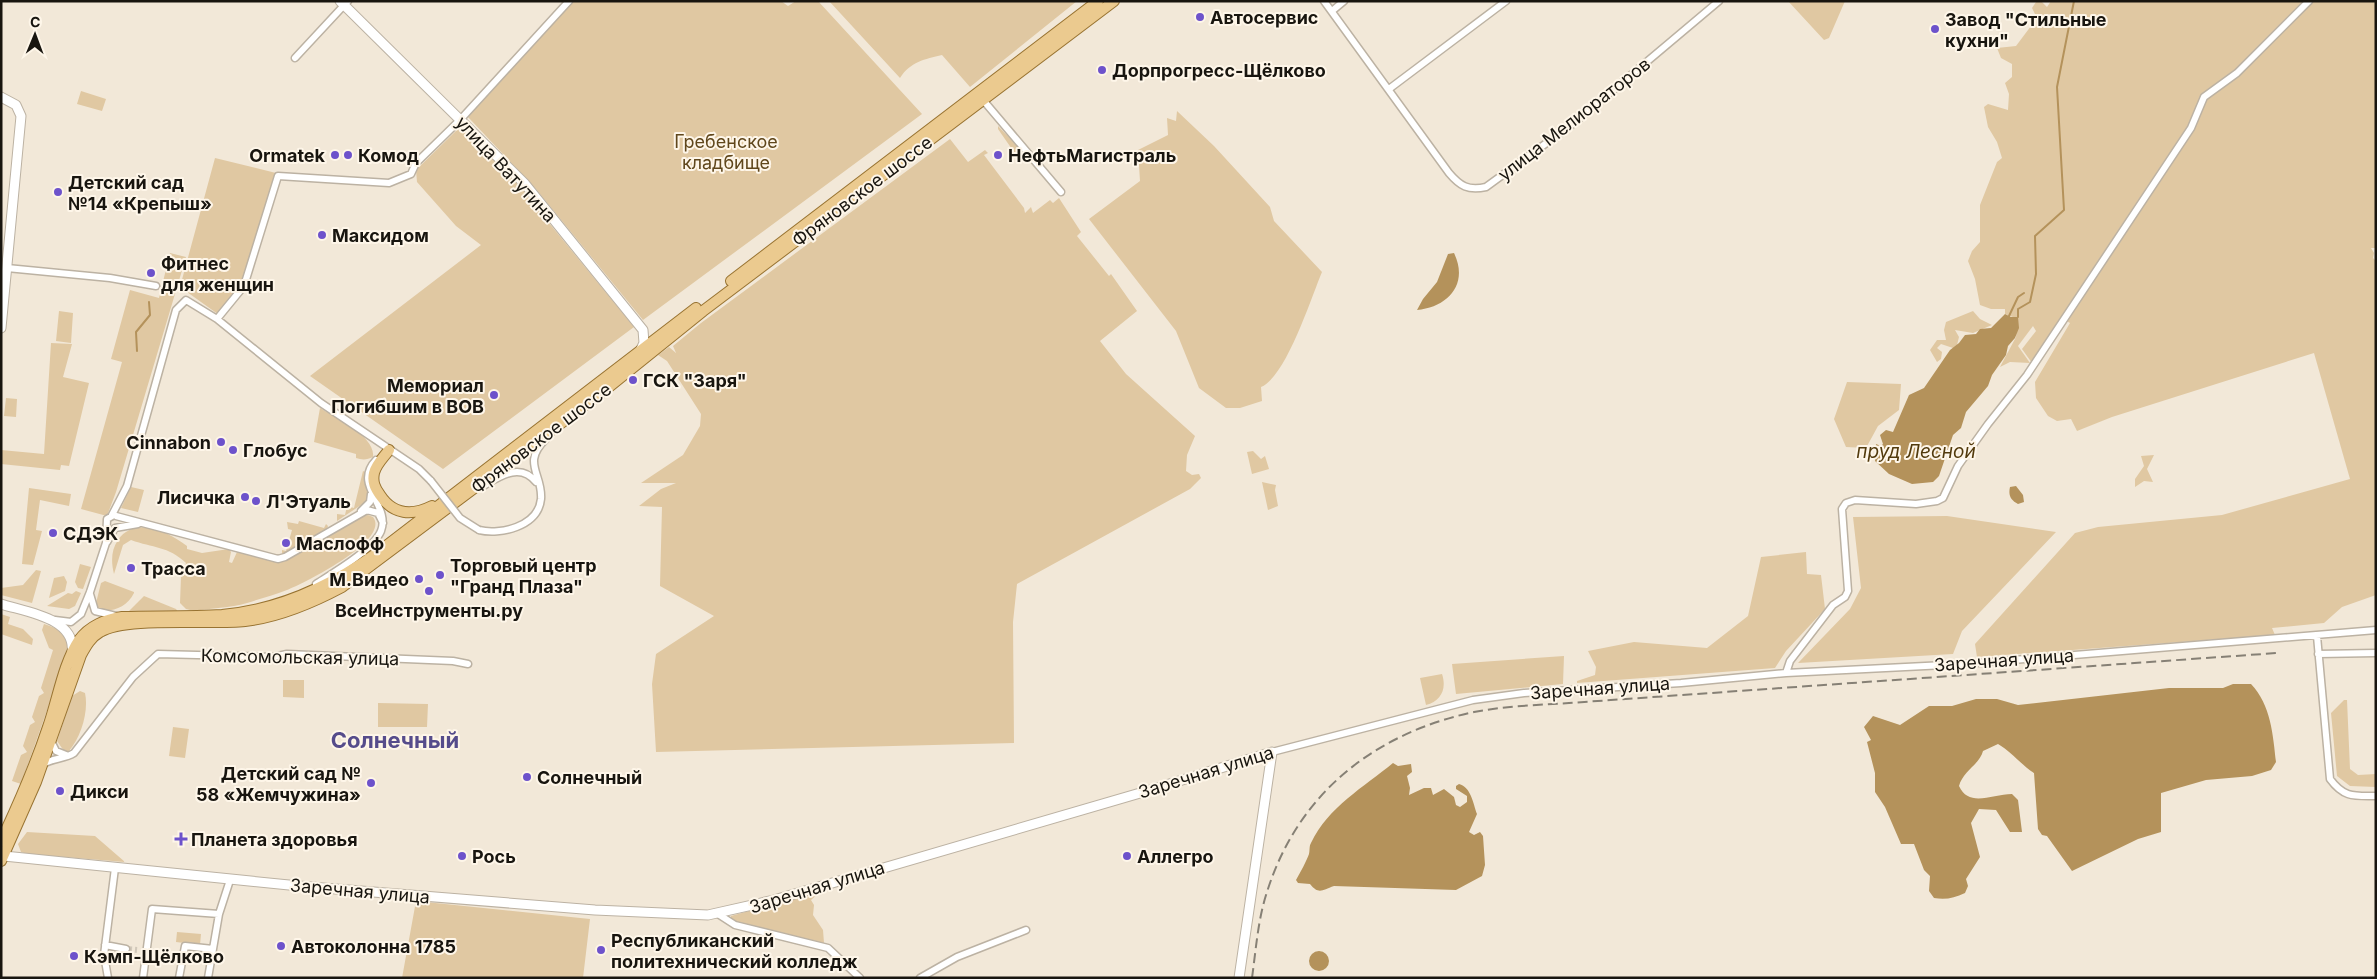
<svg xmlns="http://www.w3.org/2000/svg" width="2377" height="979" font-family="Inter,sans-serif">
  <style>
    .green { fill: #e0c8a2 }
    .water { fill: #b4925b }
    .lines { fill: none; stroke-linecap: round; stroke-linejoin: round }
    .stream { stroke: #b4925b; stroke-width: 2 }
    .street-tunnel { stroke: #d1c8ba; stroke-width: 6; stroke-dasharray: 6 3; stroke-linecap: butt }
    .street-casing { stroke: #bcb2a3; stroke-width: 9 }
    .secondary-casing { stroke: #bcb2a3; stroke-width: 11 }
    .primary-casing { stroke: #987331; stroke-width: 12 }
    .street { stroke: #fff; stroke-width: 6 }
    .secondary { stroke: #fff; stroke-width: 9 }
    .primary { stroke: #ebca8f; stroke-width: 10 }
    .rail { stroke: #868075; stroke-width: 2; stroke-dasharray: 10 5; stroke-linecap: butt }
    .street-bridge-casing { stroke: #bcb2a3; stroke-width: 9; stroke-linecap: butt }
    .street-bridge { stroke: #fff; stroke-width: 6 }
    .poi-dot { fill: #6d52cb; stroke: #fef6e9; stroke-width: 2 }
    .labels { text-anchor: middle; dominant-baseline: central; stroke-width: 4; stroke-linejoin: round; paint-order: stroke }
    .poi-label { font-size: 18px; font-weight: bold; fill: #18150f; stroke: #fef6e9; text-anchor: start }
    .street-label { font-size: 18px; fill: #18150f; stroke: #fef6e9 }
    .park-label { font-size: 18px; fill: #60471c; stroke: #fef6e9 }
    .water-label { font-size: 19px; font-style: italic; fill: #523a0c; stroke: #fef6e9 }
    .district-label { font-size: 22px; font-weight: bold; fill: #564c8b; stroke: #fef6e9 }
  </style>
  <rect width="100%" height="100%" fill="#f2e8d8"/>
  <!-- green -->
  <path class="green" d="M574,1H781L788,6L796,1H818L922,114L643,320L535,188L468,117Z
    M829,1H1077L970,87L942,55C925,59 910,62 900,78Z
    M1788,1H1845L1829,38L1824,40Z
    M2041,1L2047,7L2051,1H2376V248H2371L2374,253L2373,258L2376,261V595L2342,607L2324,623L2272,628L2275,635L1977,657L1975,644L2075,533L2098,527L2222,515L2350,479L2314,353L2112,417L2077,431L2071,419L2057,421L2048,416L2036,398L2035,382L2070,323L2063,319L2032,363L2022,349L2036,331L2033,326L2018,346L2030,363L2010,362L2000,367L2016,337L2018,319L2005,314V309H1991L1980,305L1975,279L1968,261L1972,251L1980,242V205L1997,162L2002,158L1997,142L1988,127L1984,107L1988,104L2008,110L2009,94L2005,83L2012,77V64L2001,58L1997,48L2016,46L2037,18L2032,8L2036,2Z
    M81,91L106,99L102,111L77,104Z
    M1177,111L1214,146L1270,207L1274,221L1322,272C1311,298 1286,377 1261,387L1262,401L1240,408H1226L1199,388L1176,331L1089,219L1140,181L1138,150L1168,135L1167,118L1176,121Z
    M461,126L529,193L527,196L634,327L443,469L310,376L481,245L456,226L417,182L416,170Z
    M998,126L1021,150V154L1016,155L998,129Z
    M950,139L968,162L985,150L988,153L984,155L1024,208L1025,213L1031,207L1033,213L1050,200L1053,203L1059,198L1081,232L1077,236L1109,276L1111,274L1137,311L1100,341L1126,374L1195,436L1187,455L1186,471L1192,475L1199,474L1201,478L1190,489L1017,584L1013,622L1014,743L656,752L652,684L656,654L714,616L660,586L662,507L639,506L661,489L676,483H641L683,455L700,426L701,414L667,361L658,355L669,347L676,353L673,346L701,323Z
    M215,158L276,173L245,289L222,317L180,287Z
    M170,253L186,257L116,492L107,516L81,509L122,362L111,359L130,290L159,298Z
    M59,311L73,313L71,343L56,341Z
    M1973,311L1980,319L1992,325L1973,333L1955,330L1959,337L1956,349L1941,344L1937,348L1942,352L1941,359L1937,362L1930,350L1937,340H1946L1944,330L1946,322Z
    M51,343L72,344L63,377L89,383L69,466L61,465L60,470L1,464V450L44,454Z
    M1847,382L1901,384L1899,410L1878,426L1866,448L1846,447L1834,419Z
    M6,398L17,399L16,417L4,416Z
    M320,408C334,417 376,436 373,457C367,460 362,460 356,458V454L314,442Z
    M1253,451L1261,459L1265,456L1269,469L1252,474L1247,452Z
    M2154,455L2147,469L2153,482L2144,481L2135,487V479L2144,466L2141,456Z
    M363,471L365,472L368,496L367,501L337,521V514L345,515L347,506L354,508Z
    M1262,482L1276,485L1275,490L1278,506L1268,510Z
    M131,487L144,490L138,512L121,508Z
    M29,488L71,494L69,506L40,500L36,530L42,531L33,565L22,564Z
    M368,515L373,517C391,540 304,583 287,590C274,595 260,599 247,603C230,608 211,608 194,611L186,609L180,603L181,576L186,563C168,546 153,548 131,540L123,545L114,574C111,562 111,550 118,540C135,515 169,532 187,546V549L202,553L229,549L231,552L229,562L232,563L237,552L280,562L362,516Z
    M1947,516L2056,532L1962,631L1953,654L1798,663L1850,609L1861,588L1853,517Z
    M299,521L324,528L326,524L328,526L327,529L282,555V550L286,551L292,530L288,529L287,522L298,524Z
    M1806,552L1807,574L1821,575L1825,609L1786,651L1775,668L1577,683V681L1595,675L1596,667L1588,651L1634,642L1707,648L1748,616L1761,557Z
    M80,564L91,567L83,589L78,588L75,582Z
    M36,570L41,571L32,603L1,595V588L23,585Z
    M64,576L67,582L65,591L49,598L54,578Z
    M105,581L134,592V593C127,607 114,612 99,610L95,607L101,583Z
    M76,591L81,593L75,606L69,609L47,606L68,593L72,594Z
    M144,596L176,609L179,613L129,611Z
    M1,614L10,617L8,624L23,629L33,639L32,645L1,634Z
    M44,624C61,630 67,632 68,651L21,784L12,781L21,755L27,752L23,746L30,725L35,722L32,717L39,696L44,693L41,688L53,650L49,648L42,630Z
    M1564,656L1563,684L1456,694L1452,664Z
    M1442,674C1447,689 1441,701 1426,705L1420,678Z
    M283,680H304V698L283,697Z
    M80,691L85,693C89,711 81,737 69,751H64L57,741L72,696Z
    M2344,700H2347L2350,769L2358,775L2376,774V787L2350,786L2337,776L2331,713Z
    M378,703L428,704L427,727H378Z
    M173,727L189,729L185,758L169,756Z
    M27,832L95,836L125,862L27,854L21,852L18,844Z
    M821,891L811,900L814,905L813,915L823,930L824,943L735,923L731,920V916Z
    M416,901L590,919L583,978H402Z
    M177,932L201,934L200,945L176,942Z"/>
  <!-- water -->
  <path class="water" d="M1454,253C1469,284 1448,307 1417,310L1423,299L1437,282L1448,254Z
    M2005,314L2011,317H2018L2019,328L2015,338L2008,346L2006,355L1992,375L1988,386L1966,412L1961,428L1953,435L1939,476L1933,482L1912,484L1889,474L1875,461L1876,444L1881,446L1883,444L1880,435L1886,430L1893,432L1909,395L1924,388L1950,350L1959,343L1965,335L1976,334L1980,329L1991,328Z
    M2016,486L2023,495L2024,502L2018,504C2011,500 2008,496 2010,487Z
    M2233,684H2251C2271,705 2273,735 2276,762L2271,770L2252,776L2206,780L2161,793V832L2138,839L2072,871L2047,836L2042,835L2038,829L2034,773C2020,764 2012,752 1998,744L1983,751C1980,764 1963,771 1959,786C1969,808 1992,794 2012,794L2018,800L2022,832H2010L1996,810L1979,809L1971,823L1980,857L1966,879L1968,886L1965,893C1954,898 1946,900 1934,898L1929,891L1930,876L1924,870L1914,844H1901L1885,807L1875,792V773L1867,742L1871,740L1864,727L1873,716L1900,725L1929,706H1952L1976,699H1997L2018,705L2169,688H2223Z
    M1393,763L1398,766L1411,764L1412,772L1407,776L1410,788L1409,795L1424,788H1431L1433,795L1444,789L1454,797L1456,805L1460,807L1467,802V796L1456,789V786L1459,784C1471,787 1473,803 1477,814L1469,832L1474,835L1480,832L1483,836L1485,865L1482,876L1456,890L1334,886C1322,890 1319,895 1310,884L1298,883L1296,880C1300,873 1307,860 1309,854C1310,850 1309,846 1311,843C1328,807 1364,787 1393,763Z
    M1309 961a10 10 0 1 1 20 0a10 10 0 1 1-20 0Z"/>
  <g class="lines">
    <!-- stream -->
    <path class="stream" d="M2009,316L2018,297L2024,293
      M2018,317V309L2030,302L2036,274L2035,236L2064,210L2057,87L2074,1
      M137,351L136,332L150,315L149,302"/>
    <!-- street-tunnel -->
    <path class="street-tunnel" d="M126,949L137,950"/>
    <defs>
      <path id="street" d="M1324,1L1449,173C1460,186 1468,191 1486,187L1574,123L1719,1
        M1332,11L1344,1
        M295,58L348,1
        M1389,89L1506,1
        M983,100L1061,192
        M7,268L110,278L156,286
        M217,319L244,286L278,176L389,183L411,174L416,163L460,120L569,1
        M485,485C502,475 521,463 536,482
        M361,511L370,502L371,494
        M112,515L127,486L176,310L186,300L217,319L321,403L419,469L431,481
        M116,516L278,559L285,557L367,510L378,513L383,523
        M479,530C500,535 538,527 541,499C543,474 521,463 546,439
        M107,542L115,528L138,524
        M316,584C333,573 373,550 381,531C391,505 352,485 376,460
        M90,594L95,611L116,616
        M55,620L71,622L81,614L90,592L106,543L107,519L114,515
        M2317,636L2330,779C2344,798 2354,796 2376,796
        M2318,654L2376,653
        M1786,673L1790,661L1833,605L1845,597L1848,591L1842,509L1846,503L1855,500L1916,504L1937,501L1943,498L1958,466L1988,424L2027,375L2191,128L2204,97L2237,73L2309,1
        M51,741L56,751L66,755
        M1272,752L1473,700L1524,693L1681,683L1786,673L1965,664L2376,630
        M43,764C53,758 65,759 74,753L133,677L158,654L273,657L287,654L453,661L468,664
        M718,914L735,925L828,948L860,978
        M105,945L126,949
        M108,978L104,955L115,868
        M143,978L152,909L219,914L230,880
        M179,978L185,946L213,949
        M208,978L219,914
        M920,978L957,957L1026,930"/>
      <path id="secondary" d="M340,1L525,184L643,330L644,343L639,353
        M1,97L16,105L21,116L1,328
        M1,604C26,612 77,618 72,653
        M4,856L299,886L595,910L708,915L774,900L1147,791L1272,752L1239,978"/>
      <path id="primary" d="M731,281L1098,1
        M389,450C384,457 376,464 374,473C372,482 375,488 380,495C393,515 412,516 432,506
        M1,841C19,803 35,766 48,727C58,699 63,664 79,640C89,626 106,619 122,617C155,616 189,617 222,615C279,610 332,585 377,553L696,308
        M1,861L36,782L81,655C86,646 91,637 100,632C125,616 210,625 245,621C279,617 312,603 342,587L600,394L703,311L1114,1"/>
    </defs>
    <!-- street casing -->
    <use href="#street" class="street-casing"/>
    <!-- secondary casing -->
    <use href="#secondary" class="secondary-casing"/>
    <!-- primary casing -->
    <use href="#primary" class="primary-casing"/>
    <!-- street -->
    <use href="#street" class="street"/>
    <!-- secondary -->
    <use href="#secondary" class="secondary"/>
    <!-- primary -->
    <use href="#primary" class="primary"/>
    <!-- rail -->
    <path class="rail" d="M1252,978C1256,949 1258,919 1267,892C1298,793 1375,733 1474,712C1505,706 1538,705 1569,703L2277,653"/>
    <defs>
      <path id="street-bridge" d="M431,481L460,518L479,530"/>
    </defs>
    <!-- street-bridge casing -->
    <use href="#street-bridge" class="street-bridge-casing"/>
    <!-- street-bridge -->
    <use href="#street-bridge" class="street-bridge"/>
  </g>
  <!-- markers -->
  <g class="poi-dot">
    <circle cx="1200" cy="17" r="5"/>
    <circle cx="1935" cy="29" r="5"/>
    <circle cx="1102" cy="70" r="5"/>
    <circle cx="335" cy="155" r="5"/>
    <circle cx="348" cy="155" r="5"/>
    <circle cx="998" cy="155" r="5"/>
    <circle cx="58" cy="192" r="5"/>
    <circle cx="322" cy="235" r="5"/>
    <circle cx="151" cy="273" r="5"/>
    <circle cx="633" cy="380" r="5"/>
    <circle cx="494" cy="395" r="5"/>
    <circle cx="221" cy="442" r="5"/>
    <circle cx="233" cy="450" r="5"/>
    <circle cx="245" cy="497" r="5"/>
    <circle cx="256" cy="501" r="5"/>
    <circle cx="53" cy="533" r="5"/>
    <circle cx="286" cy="543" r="5"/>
    <circle cx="131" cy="568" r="5"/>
    <circle cx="440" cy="575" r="5"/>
    <circle cx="419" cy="579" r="5"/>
    <circle cx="429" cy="591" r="5"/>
    <circle cx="527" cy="777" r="5"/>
    <circle cx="371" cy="783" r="5"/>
    <circle cx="60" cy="791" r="5"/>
    <path d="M178.5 831.5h5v5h5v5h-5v5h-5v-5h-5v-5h5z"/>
    <circle cx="462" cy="856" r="5"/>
    <circle cx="1127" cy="856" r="5"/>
    <circle cx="281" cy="946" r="5"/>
    <circle cx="601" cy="950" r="5"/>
    <circle cx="74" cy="956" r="5"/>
  </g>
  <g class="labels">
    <!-- poi labels -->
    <g class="poi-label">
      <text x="1210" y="17">Автосервис</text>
      <text x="1945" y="19">Завод "Стильные<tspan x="1945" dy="21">кухни"</tspan></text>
      <text x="1112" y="70">Дорпрогресс-Щёлково</text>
      <text x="325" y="155" text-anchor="end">Ormatek</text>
      <text x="358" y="155">Комод</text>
      <text x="1008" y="155">НефтьМагистраль</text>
      <text x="68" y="182">Детский сад<tspan x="68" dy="21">№14 «Крепыш»</tspan></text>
      <text x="332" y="235">Максидом</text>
      <text x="161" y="263">Фитнес<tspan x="161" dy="21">для женщин</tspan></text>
      <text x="643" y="380">ГСК "Заря"</text>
      <text x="484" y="385" text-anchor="end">Мемориал<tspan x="484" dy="21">Погибшим в ВОВ</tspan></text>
      <text x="211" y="442" text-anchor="end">Cinnabon</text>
      <text x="243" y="450">Глобус</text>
      <text x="235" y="497" text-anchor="end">Лисичка</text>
      <text x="266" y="501">Л'Этуаль</text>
      <text x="63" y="533">СДЭК</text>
      <text x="296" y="543">Маслофф</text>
      <text x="450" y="565">Торговый центр<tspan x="450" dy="21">"Гранд Плаза"</tspan></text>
      <text x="141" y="568">Трасса</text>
      <text x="409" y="579" text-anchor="end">М.Видео</text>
      <text x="429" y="610" text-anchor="middle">ВсеИнструменты.ру</text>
      <text x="361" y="773" text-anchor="end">Детский сад №<tspan x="361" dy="21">58 «Жемчужина»</tspan></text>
      <text x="537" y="777">Солнечный</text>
      <text x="70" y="791">Дикси</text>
      <text x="191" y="839">Планета здоровья</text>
      <text x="472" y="856">Рось</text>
      <text x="1137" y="856">Аллегро</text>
      <text x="611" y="940">Республиканский<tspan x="611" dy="21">политехнический колледж</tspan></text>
      <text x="291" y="946">Автоколонна 1785</text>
      <text x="84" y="956">Кэмп-Щёлково</text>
    </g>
    <!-- street labels -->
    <g class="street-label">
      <text transform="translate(1574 119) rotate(-38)">улица Мелиораторов</text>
      <text transform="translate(506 169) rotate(47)">улица Ватутина</text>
      <text transform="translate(862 191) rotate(-37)">Фряновское шоссе</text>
      <text transform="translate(541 438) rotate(-37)">Фряновское шоссе</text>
      <text transform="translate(300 657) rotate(1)">Комсомольская улица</text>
      <text transform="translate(2004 660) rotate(-4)">Заречная улица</text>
      <text transform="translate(1600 688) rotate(-4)">Заречная улица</text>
      <text transform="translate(1206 772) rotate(-17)">Заречная улица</text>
      <text transform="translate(817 887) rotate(-17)">Заречная улица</text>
      <text transform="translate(360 891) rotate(5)">Заречная улица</text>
    </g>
    <!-- park labels -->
    <g class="park-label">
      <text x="726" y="141">Гребенское<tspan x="726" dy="21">кладбище</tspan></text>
    </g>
    <!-- water labels -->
    <g class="water-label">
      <text x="1916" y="451">пруд Лесной</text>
    </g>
    <!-- district labels -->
    <g class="district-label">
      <text x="395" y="740">Солнечный</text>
    </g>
  </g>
  <!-- border -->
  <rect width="2377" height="979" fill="none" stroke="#18150f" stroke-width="5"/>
  <!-- north arrow -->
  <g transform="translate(35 35) rotate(1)" stroke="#fef6e9" stroke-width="4" paint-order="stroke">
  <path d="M0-4L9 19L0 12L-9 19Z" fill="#18150f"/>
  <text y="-8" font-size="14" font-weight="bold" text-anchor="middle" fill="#18150f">С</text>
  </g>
</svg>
